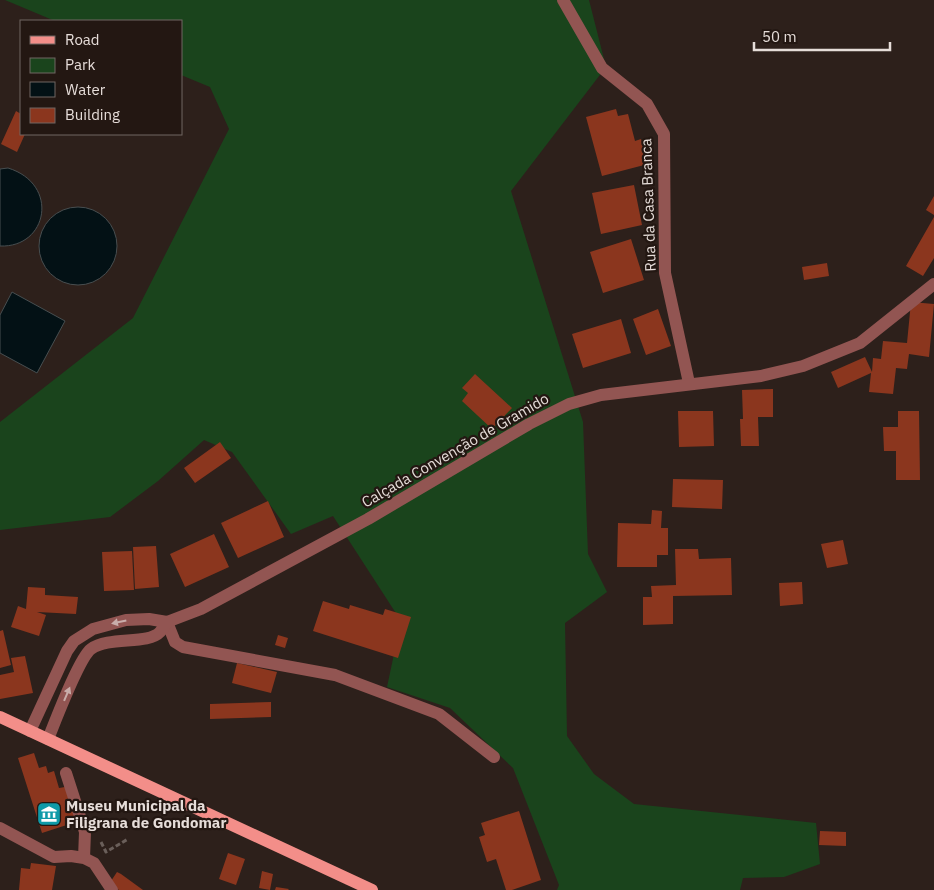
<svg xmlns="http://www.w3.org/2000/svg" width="934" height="890" font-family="'IBM Plex Sans',sans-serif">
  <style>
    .green { fill: #1a441c }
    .water { fill: #031115; stroke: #474e50 }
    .building { fill: #8b361e }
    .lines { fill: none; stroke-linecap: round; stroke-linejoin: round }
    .path { stroke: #6a5f5a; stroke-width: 3; stroke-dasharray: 5 2.5; stroke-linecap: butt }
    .minor { stroke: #925552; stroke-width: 12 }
    .tertiary { stroke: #925552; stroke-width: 12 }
    .primary { stroke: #f38e89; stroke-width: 12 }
    .oneway { fill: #c9adaa }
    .labels { text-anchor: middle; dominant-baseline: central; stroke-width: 4.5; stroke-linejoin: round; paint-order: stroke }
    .street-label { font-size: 15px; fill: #e6ddd9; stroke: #231712 }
    .poi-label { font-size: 15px; font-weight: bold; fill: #e6ddd9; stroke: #231712; text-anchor: start }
  </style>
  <rect width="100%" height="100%" fill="#2d201b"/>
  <!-- green -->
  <path class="green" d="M5,0H589L606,67L511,191L583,422L588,554L607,592L565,623L567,736L594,774L634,804L816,823L820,864L784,877L743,878L740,890H557L559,885L513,768L450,708L387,687L401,621L333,516L291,534L232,452L204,440L158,481L110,517L0,530V422L133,318L229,129L210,87L181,75V21H55Z"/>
  <!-- water -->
  <path class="water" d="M8,168C60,184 48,248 0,246V169Z
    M39 246a39 39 0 1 1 78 0a39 39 0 1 1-78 0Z
    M12,292L65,321L37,373L0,353V315Z"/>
  <!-- building -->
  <path class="building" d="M616,109L618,116L628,114L635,141L641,139L648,164L602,176L586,117Z
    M16,111L21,114V134H25L17,152L1,144Z
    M634,185L642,225L601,234L592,193Z
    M934,196V215L926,210Z
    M934,217V258L923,276L906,266Z
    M631,239L644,280L603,293L590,252Z
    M827,263L829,276L804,280L802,267Z
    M911,302L934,304L929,357L909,354L907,369L896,368L893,394L869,392L871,373L838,388L831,372L865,357L872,372L873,358L881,359L883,341L907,343Z
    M658,309L671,346L646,355L633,319Z
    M621,319L631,353L583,368L572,334Z
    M475,374L512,408L492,429L462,401L468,393L462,388Z
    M773,389V417H758L759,446H741L740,419H743L742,390Z
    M678,411H713L714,446L679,447Z
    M898,411H919L920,480H896V451H884L883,427H898Z
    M220,442L231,458L195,483L184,468Z
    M673,479L723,480L722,509L672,507Z
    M268,501L284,537L238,558L221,523Z
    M652,510L662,511L661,528H668V555H657V567H617L618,523L651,524Z
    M214,534L229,567L185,587L170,554Z
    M843,540L848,564L827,568L821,544Z
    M156,546L159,587L135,589L133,547Z
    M675,549H698L699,559L731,558L732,595L673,596V624L643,625V597H652L651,586L676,585Z
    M132,551L134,590L104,591L102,552Z
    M802,582L803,604L780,606L779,583Z
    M28,587L45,588V595L78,597L76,614L37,612L46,615L39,636L11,627L18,606L26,609Z
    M323,601L349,609L350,605L383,615L385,609L411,617L398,658L313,631Z
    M3,630L11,665L0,668V631Z
    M278,635L288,638L285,648L275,645Z
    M25,656L33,693L0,699V675L14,672L11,658Z
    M237,663L277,672L271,693L232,683Z
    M271,702V717L210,719V704Z
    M34,753L39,768L46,766L48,773L54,771L59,788L65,787L76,822L42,833L18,758Z
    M519,811L541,880L512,890H506L496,859L487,862L479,837L485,835L481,823Z
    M820,831L846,832V846L819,845Z
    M228,853L245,859L236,885L219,879Z
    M31,863L56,866L52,890H19L21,868L30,869Z
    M262,871L273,874L270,890L259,888Z
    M117,872L121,874L143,890H119L113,886L111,881Z
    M276,887L289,889L288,890H275Z"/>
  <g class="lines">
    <!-- path -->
    <path class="path" d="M101,842L106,852L128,839"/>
    <!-- minor -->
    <path class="minor" d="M563,0L602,68L647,104L664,134L665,273L689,383
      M167,622L175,642L183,647L335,675L439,714L494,757
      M66,773L85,832L84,858
      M0,828L54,857L71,856L84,858L94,863L112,890"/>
    <!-- tertiary -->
    <path class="tertiary" d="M30,731L67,651L74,641L93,629L126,620L149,619L167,622L201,609L368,519L529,424L569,404L601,395L761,376L803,366L860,343L934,284
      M48,739C55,722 79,658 91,649C109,636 148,645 160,632C163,629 165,625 167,622"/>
    <!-- primary -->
    <path class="primary" d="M0,717L372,890"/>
  </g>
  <!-- one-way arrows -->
  <defs><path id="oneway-solid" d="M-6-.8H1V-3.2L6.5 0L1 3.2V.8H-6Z" transform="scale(1.25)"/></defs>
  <g class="oneway">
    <use href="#oneway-solid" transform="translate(119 622) rotate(168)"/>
    <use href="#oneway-solid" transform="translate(67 694) rotate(-67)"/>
  </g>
  <!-- icons -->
  <defs>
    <symbol id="museum-square" viewBox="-11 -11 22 22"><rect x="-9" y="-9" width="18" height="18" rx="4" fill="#0f9aa8" stroke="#231712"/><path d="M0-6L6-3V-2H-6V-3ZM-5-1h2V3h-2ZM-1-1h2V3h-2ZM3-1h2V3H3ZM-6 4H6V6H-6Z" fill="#fff"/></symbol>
  </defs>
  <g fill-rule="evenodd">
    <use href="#museum-square" x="35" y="800" width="28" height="28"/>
  </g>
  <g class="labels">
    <!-- street labels -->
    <g class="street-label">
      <text transform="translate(648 205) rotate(-92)">Rua da Casa Branca</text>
      <text transform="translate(455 450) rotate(-30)">Calçada Convenção de Gramido</text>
    </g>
    <!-- poi labels -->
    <g class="poi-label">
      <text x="66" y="805">Museu Municipal da<tspan x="66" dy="17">Filigrana de Gondomar</tspan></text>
    </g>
  </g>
  <!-- legend -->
  <rect x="20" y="20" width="162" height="115" fill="#231712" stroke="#716662"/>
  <rect x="30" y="36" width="25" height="8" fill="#f38e89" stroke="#716662"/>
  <text x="65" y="45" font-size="15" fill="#e6ddd9">Road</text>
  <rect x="30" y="58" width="25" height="15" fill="#1a441c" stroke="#716662"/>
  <text x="65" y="70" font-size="15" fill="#e6ddd9">Park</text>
  <rect x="30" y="82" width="25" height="15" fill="#031115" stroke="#716662"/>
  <text x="65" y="95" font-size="15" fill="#e6ddd9">Water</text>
  <rect x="30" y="108" width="25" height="15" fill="#8b361e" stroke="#716662"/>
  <text x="65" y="120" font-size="15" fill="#e6ddd9">Building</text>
  <!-- scale -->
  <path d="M754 42v8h136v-8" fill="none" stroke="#e6ddd9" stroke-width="2.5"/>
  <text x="762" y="42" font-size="15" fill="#e6ddd9" stroke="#231712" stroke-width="4" paint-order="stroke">50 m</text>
</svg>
